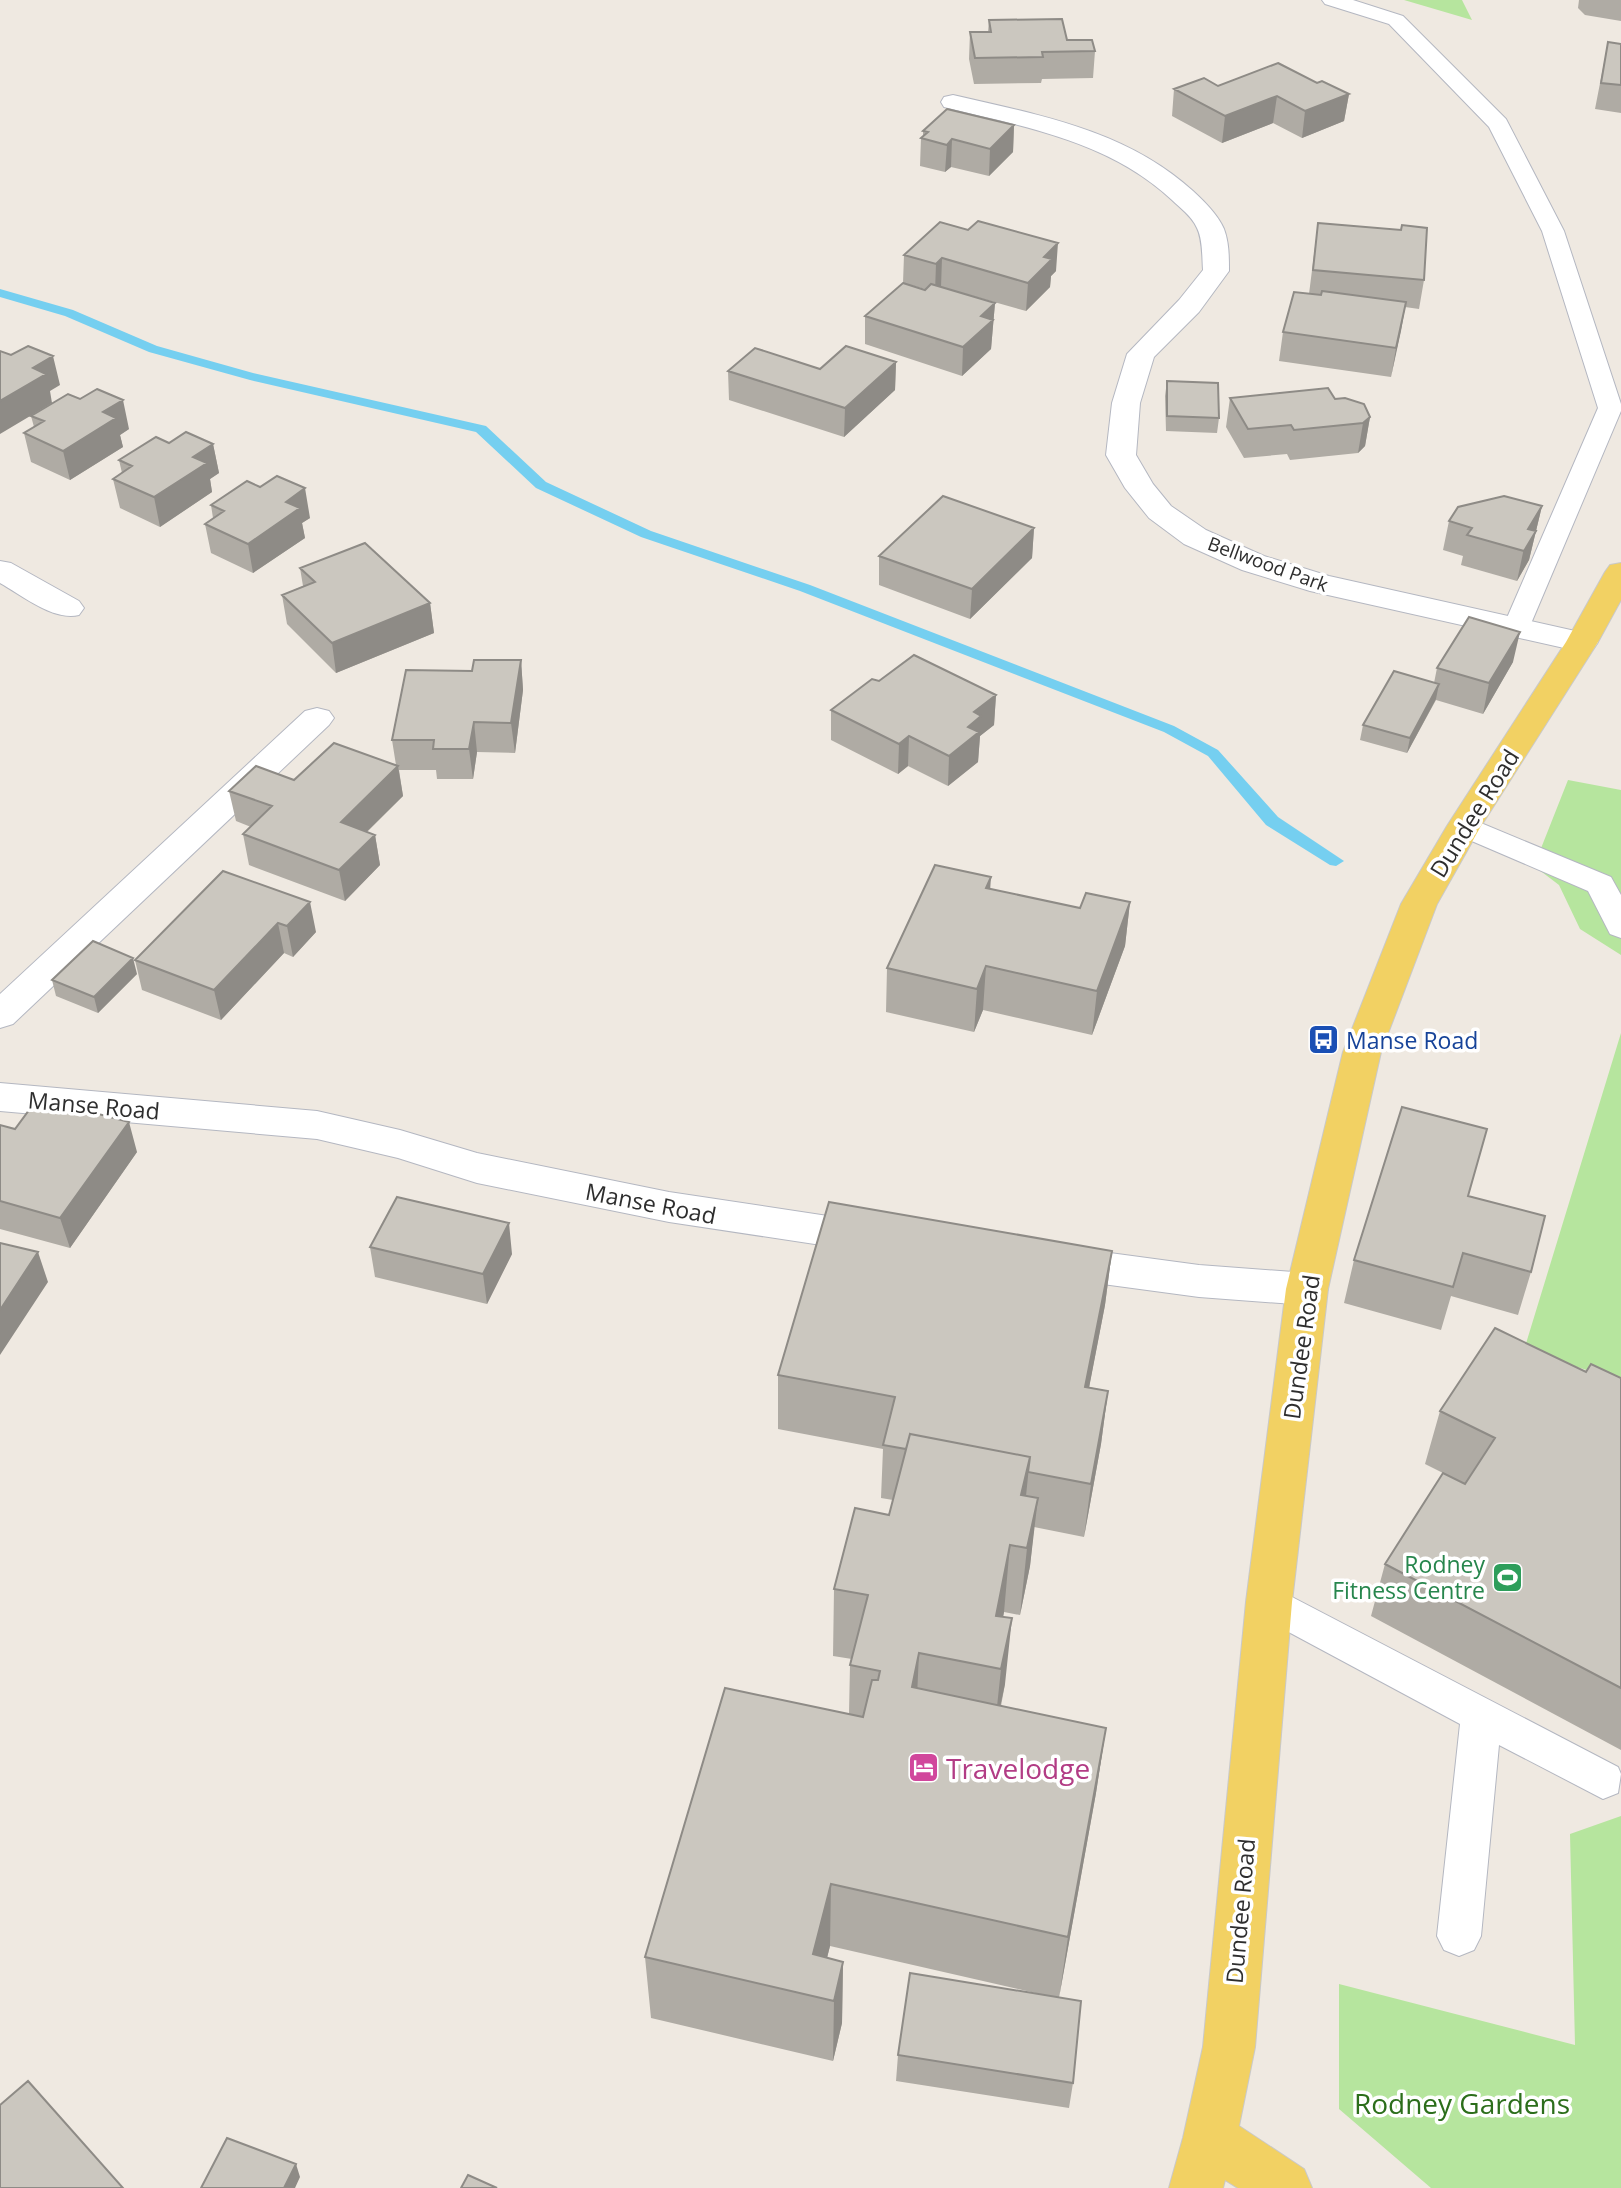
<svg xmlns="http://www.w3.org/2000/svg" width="1621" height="2188" font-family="'Open Sans',sans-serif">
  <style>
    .green { fill: #b6e59e }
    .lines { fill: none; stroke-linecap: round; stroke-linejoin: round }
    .stream { fill: #75cff0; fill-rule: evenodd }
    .lane-casing { stroke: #b4b7c1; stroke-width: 2 }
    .street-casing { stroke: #b4b7c1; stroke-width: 2 }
    .primary-casing { stroke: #c9c9c9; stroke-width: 2 }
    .lane { fill: #fff; fill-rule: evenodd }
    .street { fill: #fff; fill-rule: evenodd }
    .primary { fill: #f2d163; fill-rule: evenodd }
    .wall { fill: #afaba4 }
    .shaded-wall { fill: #8e8b86 }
    .building { fill: #cbc7bf; stroke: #8e8b86; stroke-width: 2 }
    .labels { text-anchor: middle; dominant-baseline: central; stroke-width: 7; stroke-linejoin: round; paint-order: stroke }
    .far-street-label { font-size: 19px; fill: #2e2e2e; stroke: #fff }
    .street-label { font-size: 23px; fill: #2e2e2e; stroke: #fff }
    .transit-label { font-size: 23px; fill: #164399; stroke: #fff; text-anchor: start }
    .leisure-label { font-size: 23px; fill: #27864d; stroke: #fff; text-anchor: end }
    .near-hotel-label { font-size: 28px; fill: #b23c85; stroke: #fff; text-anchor: start }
    .near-park-label { font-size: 28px; fill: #2c6e1b; stroke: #fff }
  </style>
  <rect width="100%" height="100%" fill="#efe9e1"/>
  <!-- green -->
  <path class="green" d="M1404,0H1462L1472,20Z
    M1568,780L1621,790V955L1580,929L1559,885L1534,866Z
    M1621,1033V1381L1524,1350Z
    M1621,1816V2188H1431L1339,2109V1984L1575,2045L1570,1834Z"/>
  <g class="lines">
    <!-- stream -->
    <path class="stream" d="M0,289L73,310L157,346L253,373L486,426L546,482L651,531L810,585L1174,726L1218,750L1278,817L1344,861L1336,866L1330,865L1266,825L1208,756L1164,732L800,591L641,537L536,488L476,432L250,380L149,352L65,316L0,297Z"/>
    <defs>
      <path id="lane" d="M1322,0H1353L1403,16L1506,119L1564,231L1621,404V411L1527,633L1517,635L1507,633L1503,627L1598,408L1542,231L1489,127L1389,24L1325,4Z
        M1464,816L1611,877L1621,895V938L1610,934L1588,891L1453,833L1449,826L1453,819Z
        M1269,1585L1618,1767L1621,1774L1618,1793L1603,1799L1499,1745L1481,1936L1474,1950L1459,1956L1444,1950L1437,1936L1460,1724L1255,1614L1249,1602L1255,1590Z"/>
      <path id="street" d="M953,95C1039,115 1126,130 1193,191C1204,201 1218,215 1224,229C1229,242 1229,257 1229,271L1199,312L1154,357L1140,403L1136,455L1153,484L1171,506L1206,530L1264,556L1329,576L1593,635L1598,642L1593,649L1582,652L1310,591L1242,570L1184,544L1149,518L1125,488L1106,455L1112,403L1127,354L1179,300L1203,270C1202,257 1203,240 1197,228C1192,216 1180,208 1172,200C1109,141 1025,127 944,107L941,102L944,97Z
        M0,561L11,563L79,601L84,608L79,615C53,621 23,596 0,583Z
        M317,708L329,711L334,718L329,725L13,1024L0,1028V994L305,711Z
        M0,1083L317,1111L400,1130L477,1153L669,1192L874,1223L888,1227L894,1238L888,1249L874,1253L669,1222L477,1183L398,1158L317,1139L0,1111Z
        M1058,1246L1199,1265L1307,1273L1322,1278L1328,1289L1322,1300L1307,1305L1199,1297L1058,1278L1044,1273L1038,1262L1044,1251Z"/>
      <path id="primary" d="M1621,563V600L1598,642L1481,826L1437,904L1381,1052L1328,1289L1292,1602L1255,2047L1239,2126L1304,2169L1312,2188H1238L1225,2180L1223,2188H1169L1183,2138L1203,2047L1246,1602L1286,1289L1343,1052L1401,904L1447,826L1566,642L1605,572L1610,565Z"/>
    </defs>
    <!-- lane casing -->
    <use href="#lane" class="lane-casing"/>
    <!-- street casing -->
    <use href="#street" class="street-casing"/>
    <!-- primary casing -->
    <use href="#primary" class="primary-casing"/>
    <!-- lane -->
    <use href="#lane" class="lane"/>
    <!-- street -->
    <use href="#street" class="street"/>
    <!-- primary -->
    <use href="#primary" class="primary"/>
  </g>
  <!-- wall -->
  <path class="wall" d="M1579,0H1621V21L1585,15L1578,8Z
    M989,20L1067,40L1095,51L1093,78L1042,79L1041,83L974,84L969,59L970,32H988Z
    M1608,42L1621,44V113L1595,109Z
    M1317,83L1349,94L1344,121L1302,138L1273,123L1222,143L1172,116L1174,89L1218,86Z
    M1014,125L1013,152L989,176L951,167L945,172L920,166L921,138L923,136V131Z
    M1318,223L1424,280L1419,309L1405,307L1391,377L1279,361L1283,332L1309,294Z
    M904,255L1056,271L1051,276L1050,287L1026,311L941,287L995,303L991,349L962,376L865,344V316L925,289L903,283Z
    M896,362L895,390L844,437L729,400L728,371L820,369Z
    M1167,381L1219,418L1217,433L1166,431L1165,396Z
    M1230,398L1335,399L1370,417L1365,446L1358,453L1290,460L1287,454L1244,458L1226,427Z
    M31,416L129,429L120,435L123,447L70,480L31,462L24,433L34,427Z
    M169,443L213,444L219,473L210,479L212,492L160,527L120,508L113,479L122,473L119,460Z
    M211,505L310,518L302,523L305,538L253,573L211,553L205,524L213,518Z
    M1542,506L1529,560L1517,581L1461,565L1463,556L1443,550L1449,521Z
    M1034,528L1032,558L970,619L879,585V556Z
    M300,568L430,603L434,633L336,673L287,624L282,595L303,586Z
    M521,660L523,690L515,753L477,752L473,779H437L436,770H399L403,796L367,832L375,835L380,865L345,901L249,865L243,834L251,827L236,821L229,791L396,765L392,740L472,671Z
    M1513,662L1483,714L1436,700L1407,753L1360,740L1363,725L1434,683L1437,668Z
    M996,695L994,725L980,736L978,762L948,786L908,766L898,774L831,740V710Z
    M223,871L316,932L293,957L284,953L221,1020L142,990L135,960Z
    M990,889L1080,908L1130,902L1125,946L1092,1035L983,1010L974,1032L886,1012L887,968Z
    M137,974L98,1013L56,996L52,980Z
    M0,1125L15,1129L137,1152L70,1248L0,1229Z
    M1469,1196L1531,1272L1518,1315L1451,1296L1441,1330L1344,1303L1354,1260Z
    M370,1247L512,1254L487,1304L375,1277Z
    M1112,1251L1105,1305L1089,1387L1108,1391L1101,1444L1084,1537L1034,1527L1030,1566L1020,1615L1004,1612L1003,1617L1005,1684L1001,1706L1106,1728L1096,1793L1059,1997L1073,2083L1069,2108L896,2081L898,2055L1044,1995L830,1946L827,1958L843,1962L842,2023L833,2061L651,2018L645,1957L849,1714L850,1665L852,1659L833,1656L834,1589L889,1515L893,1500L881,1498L883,1449L778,1429V1375Z
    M1586,1372L1621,1378V1750L1371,1616L1385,1564L1465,1484L1425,1464L1440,1411Z"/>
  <!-- shaded-wall -->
  <path class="shaded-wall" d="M1349,94L1344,121L1302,138L1305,111Z
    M1277,96L1273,123L1222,143L1225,116Z
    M1014,125L1013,152L989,176L990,149Z
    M952,139L951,167L945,172L947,145Z
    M1058,243L1056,271L1051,276L1050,287L1026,311L1028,283L1044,257Z
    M942,258L941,287L935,292L936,264Z
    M1406,302L1401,331L1391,377L1396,348Z
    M995,303L991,349L962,376L963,347L981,316Z
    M53,356L60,385L50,391L52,403L0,434V401L33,368Z
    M896,362L895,390L844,437L845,408Z
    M123,400L129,429L120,435L123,447L70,480L63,451L103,412Z
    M1370,417L1365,446L1358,453L1363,423Z
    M213,444L219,473L210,479L212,492L160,527L154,497L193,457Z
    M305,488L310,518L302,523L305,538L253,573L248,544L286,502Z
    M1542,506L1529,560L1517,581L1528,529Z
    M1034,528L1032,558L970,619L972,589Z
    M430,603L434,633L336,673L332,643Z
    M1520,632L1513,662L1483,714L1489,683Z
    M521,660L523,690L515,753L511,723Z
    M1439,684L1436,699L1407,753L1410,738Z
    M996,695L994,725L980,736L978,762L948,786L949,756L968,727L974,712Z
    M474,722L477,752L473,779L469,749Z
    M909,736L908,766L898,774L899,744Z
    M398,766L403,796L346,852L341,822Z
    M375,835L380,865L345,901L339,870Z
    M991,877L988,921L986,888Z
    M310,902L316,932L293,957L287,926Z
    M1130,902L1125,946L1092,1035L1097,991Z
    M278,923L284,953L221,1020L214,990Z
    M133,958L137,974L98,1013L94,997Z
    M986,966L983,1010L974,1032L977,989Z
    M129,1122L137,1152L70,1248L60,1218Z
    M509,1223L512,1254L487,1304L483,1274Z
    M1112,1251L1105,1305L1079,1440L1085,1387Z
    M38,1252L48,1282L0,1355V1310Z
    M1108,1391L1101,1444L1084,1537L1091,1484Z
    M1030,1457L1023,1525L1021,1495Z
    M1038,1498L1030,1566L1020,1615L1027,1548Z
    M1010,1545L1004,1612L993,1668L996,1616Z
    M1012,1618L1005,1684L994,1735L1001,1669Z
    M919,1653L916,1719L912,1687Z
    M1106,1728L1096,1793L1059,1998L1068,1937Z
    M831,1884L830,1946L817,1997L813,1954Z
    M843,1962L842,2023L833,2061L834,2001Z
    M296,2164L300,2177L295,2188H284Z"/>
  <!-- building -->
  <path class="building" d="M1062,19L1067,40H1092L1095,51L1042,52L1043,57L975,58L970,32H991L989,20Z
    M1608,42L1621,44V85L1601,83Z
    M1278,63L1317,83L1322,81L1349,94L1305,111L1277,96L1225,116L1174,89L1204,78L1218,86Z
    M947,109L1014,125L990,149L952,139L947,145L921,138L928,132L923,131Z
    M978,221L1058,243L1044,257L1052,259L1028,283L942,258L936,264L904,255L940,222L968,230Z
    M1318,223L1401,230L1402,225L1427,228L1424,280L1313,270Z
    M903,283L925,290L931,284L995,303L981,316L993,320L963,347L865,316Z
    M1322,291L1406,302L1396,348L1283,332L1294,292L1321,295Z
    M28,346L53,356L33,368L46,374L0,401V351L11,355Z
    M846,346L896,362L845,408L728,371L755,348L820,369Z
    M1167,381L1218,383L1219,418L1167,416Z
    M1328,388L1335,399L1345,398L1364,404L1370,417L1363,423L1294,430L1291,425L1248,429L1230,398Z
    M97,389L123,400L103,412L116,418L63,451L24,433L44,421L31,416L68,394L80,399Z
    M186,432L213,444L193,457L207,463L154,497L113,479L132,466L119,460L156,437L169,443Z
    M277,476L305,488L286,502L300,508L248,544L205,524L224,511L211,505L247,481L260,487Z
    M943,496L1034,528L972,589L879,556Z
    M1504,496L1542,506L1528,529L1536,531L1524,551L1467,535L1472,528L1449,521L1458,507Z
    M365,543L430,603L332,643L282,595L315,582L300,568Z
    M1469,617L1520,632L1489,683L1437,668Z
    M914,655L996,695L974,712L981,716L968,727L979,732L949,756L909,736L899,744L831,710L872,679L879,681Z
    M474,660H521L511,723L474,722L469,749H433L434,740H392L406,670L472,671Z
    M1394,671L1439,684L1410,738L1363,725Z
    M334,743L398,766L341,822L375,835L339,870L243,834L272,806L229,791L256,766L294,780Z
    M935,865L991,877L986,888L1080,908L1086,893L1130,902L1097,991L986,966L977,989L887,968Z
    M223,871L310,902L287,926L278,923L214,990L135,960Z
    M93,941L133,958L94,997L52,980Z
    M38,1098L129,1122L60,1218L0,1201V1125L15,1129Z
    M1402,1107L1487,1129L1468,1196L1545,1216L1531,1272L1463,1253L1453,1287L1354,1260Z
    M397,1197L509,1223L483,1274L370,1247Z
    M829,1202L1112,1251L1085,1387L1108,1391L1091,1484L1028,1472L1030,1457L910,1434L906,1449L883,1445L895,1397L778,1375Z
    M0,1243L38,1252L0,1310Z
    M1495,1328L1586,1372L1591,1364L1621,1378V1688L1385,1564L1443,1473L1465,1484L1495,1438L1440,1411Z
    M910,1434L1030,1457L1021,1495L1038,1498L1027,1548L1010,1545L996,1616L1012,1618L1001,1669L919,1653L912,1687L1106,1728L1068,1937L831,1884L813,1954L843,1962L834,2001L645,1957L725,1688L863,1717L872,1680H878L880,1671L850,1665L868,1595L834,1589L855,1508L889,1515Z
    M910,1973L1081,2001L1073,2083L898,2055Z
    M28,2081L123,2188H0V2105Z
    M227,2138L296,2164L284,2188H201Z
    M468,2175L497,2188H461Z"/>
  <!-- icons -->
  <defs>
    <symbol id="bus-square" viewBox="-11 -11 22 22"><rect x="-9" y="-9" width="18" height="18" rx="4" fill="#1a4fb4" stroke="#fff"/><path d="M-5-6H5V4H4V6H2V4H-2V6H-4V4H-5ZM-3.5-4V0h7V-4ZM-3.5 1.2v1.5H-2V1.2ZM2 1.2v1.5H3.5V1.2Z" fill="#fff"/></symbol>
    <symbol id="stadium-square" viewBox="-11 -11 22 22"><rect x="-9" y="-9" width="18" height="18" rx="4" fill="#2e9e5b" stroke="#fff"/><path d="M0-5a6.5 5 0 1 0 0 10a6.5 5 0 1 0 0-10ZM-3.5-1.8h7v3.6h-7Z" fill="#fff"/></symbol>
    <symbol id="hotel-square" viewBox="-11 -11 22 22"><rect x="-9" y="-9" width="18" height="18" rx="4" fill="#d1479c" stroke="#fff"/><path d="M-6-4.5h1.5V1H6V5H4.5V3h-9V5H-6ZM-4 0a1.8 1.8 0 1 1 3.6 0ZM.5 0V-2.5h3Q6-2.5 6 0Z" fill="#fff"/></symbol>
  </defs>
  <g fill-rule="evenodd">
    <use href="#bus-square" x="1306" y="1022" width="35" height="35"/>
    <use href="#stadium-square" x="1490" y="1560" width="35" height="35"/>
    <use href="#hotel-square" x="906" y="1750" width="35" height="35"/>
  </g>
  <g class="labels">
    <!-- far-street labels -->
    <g class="far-street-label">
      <text transform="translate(1268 564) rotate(20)">Bellwood Park</text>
    </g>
    <!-- street labels -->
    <g class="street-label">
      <text transform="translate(1474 813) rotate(-58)">Dundee Road</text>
      <text transform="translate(94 1105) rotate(5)">Manse Road</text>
      <text transform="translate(651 1203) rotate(11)">Manse Road</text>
      <text transform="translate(1301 1347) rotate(-82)">Dundee Road</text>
      <text transform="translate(1240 1911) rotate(-85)">Dundee Road</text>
    </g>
    <!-- transit labels -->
    <g class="transit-label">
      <text x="1346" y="1040">Manse Road</text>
    </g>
    <!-- leisure labels -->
    <g class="leisure-label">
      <text x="1485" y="1564">Rodney<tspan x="1485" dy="26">Fitness Centre</tspan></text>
    </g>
    <!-- near-hotel labels -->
    <g class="near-hotel-label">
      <text x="946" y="1768">Travelodge</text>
    </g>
    <!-- near-park labels -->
    <g class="near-park-label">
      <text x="1462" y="2103">Rodney Gardens</text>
    </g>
  </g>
</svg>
